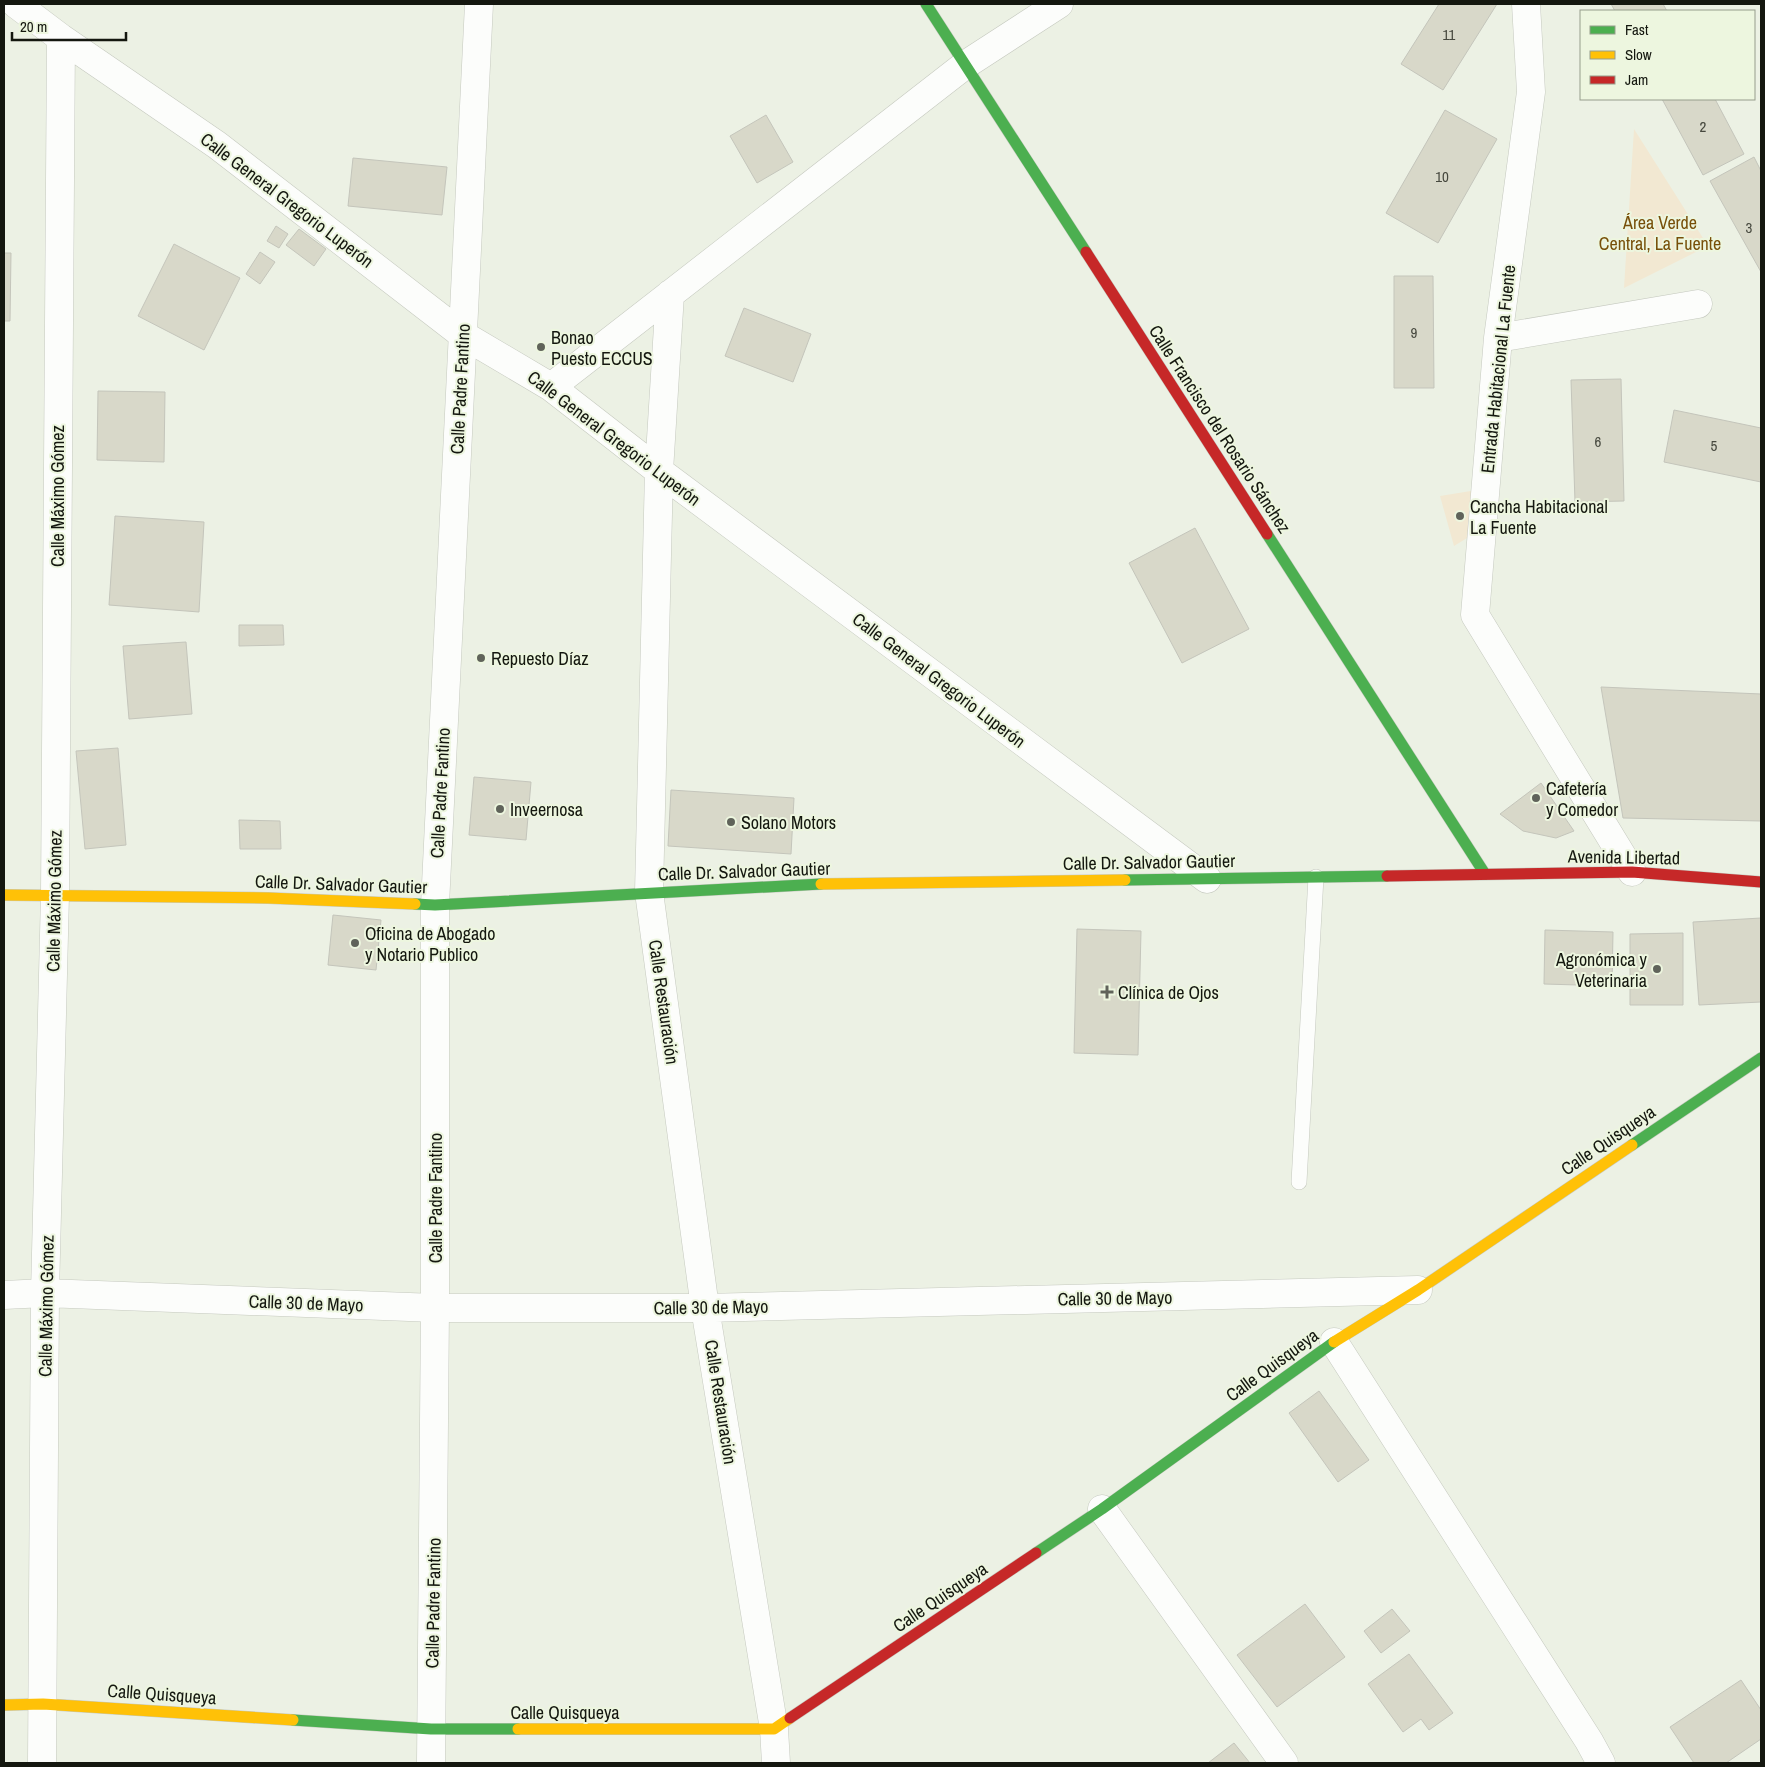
<svg xmlns="http://www.w3.org/2000/svg" width="1765" height="1767" font-family="'Archivo Narrow',sans-serif">
  <style>
    .green { fill: #f2e8d2 }
    .building { fill: #d8d8c9; stroke: #c4c5bb }
    .lines { fill: none; stroke-linecap: round; stroke-linejoin: round }
    .lane-casing { stroke: #c5c9bf; stroke-width: 16 }
    .street-casing { stroke: #c5c9bf; stroke-width: 29 }
    .fast-casing { stroke: #c5c9bf; stroke-width: 12 }
    .slow-casing { stroke: #c5c9bf; stroke-width: 12 }
    .jam-casing { stroke: #c5c9bf; stroke-width: 12 }
    .lane { stroke: #fcfdfb; stroke-width: 15 }
    .street { stroke: #fcfdfb; stroke-width: 28 }
    .fast { stroke: #4caf50; stroke-width: 11 }
    .slow { stroke: #ffc107; stroke-width: 11 }
    .jam { stroke: #c62828; stroke-width: 11 }
    .poi-dot { fill: #60635a; stroke: #edf6df; stroke-width: 2 }
    .labels { text-anchor: middle; dominant-baseline: central; stroke-width: 4; stroke-linejoin: round; paint-order: stroke }
    .number-label { font-size: 15px; fill: #46483e }
    .street-label { font-size: 18px; fill: #14170f; stroke: #edf6df }
    .park-label { font-size: 18px; fill: #774f09; stroke: #edf6df }
    .poi-label { font-size: 18px; fill: #14170f; stroke: #edf6df; text-anchor: start }
  </style>
  <rect width="100%" height="100%" fill="#ecf1e4"/>
  <!-- green -->
  <path class="green" d="M1634,129L1708,246L1624,288Z
    M1477,490L1472,535L1454,546L1440,496Z"/>
  <!-- building -->
  <path class="building" d="M1439,4H1497L1443,90L1401,64Z
    M1611,4H1663L1667,11H1615Z
    M1662,99H1715L1744,154L1703,175Z
    M1445,110L1497,139L1438,243L1386,213Z
    M766,115L793,162L757,183L730,136Z
    M1754,157L1761,171V272L1710,181Z
    M353,158L447,167L442,215L348,206Z
    M276,226L288,234L279,248L267,241Z
    M299,229L326,249L314,266L286,245Z
    M174,244L240,278L204,350L138,316Z
    M260,252L275,262L260,284L246,274Z
    M4,253H11L10,321H4Z
    M1394,276H1433L1434,388H1394Z
    M744,308L811,334L793,382L725,356Z
    M1621,379L1624,501L1575,502L1571,380Z
    M98,391L165,392L164,462L97,460Z
    M1674,410L1761,428V482L1664,462Z
    M115,516L204,522L199,612L109,605Z
    M1195,528L1249,629L1182,663L1129,563Z
    M239,625H283L284,645L239,646Z
    M186,642L192,714L129,719L123,646Z
    M1601,687L1761,694V821L1623,818Z
    M118,748L126,845L85,849L76,751Z
    M474,777L531,782L526,840L469,835Z
    M1541,783L1574,831L1556,838L1523,831L1500,814Z
    M671,790L794,798L791,854L668,846Z
    M239,820L280,821L281,849H240Z
    M333,915L381,920L376,970L328,965Z
    M1761,918V1002L1699,1005L1693,922Z
    M1077,929L1141,931L1138,1055L1074,1053Z
    M1545,930L1613,932L1612,986L1544,984Z
    M1683,933V1005H1630V934Z
    M1319,1391L1369,1460L1338,1482L1289,1413Z
    M1305,1604L1345,1657L1277,1707L1237,1655Z
    M1392,1609L1410,1631L1381,1653L1364,1631Z
    M1409,1654L1453,1713L1429,1730L1421,1719L1403,1732L1368,1684Z
    M1741,1680L1761,1710V1739L1726,1763H1694L1670,1727Z
    M1234,1743L1250,1763H1208Z"/>
  <g class="lines">
    <defs>
      <path id="lane" d="M1299,1182L1316,877"/>
      <path id="street" d="M16,4L61,38L217,145L463,335L551,387L659,471L1207,879
        M1526,4L1531,92L1498,338L1475,615L1632,872
        M670,294L659,471L649,892L705,1308L774,1729L776,1763
        M1498,338L1698,304
        M551,387L965,65L1059,4
        M4,1295L45,1293L435,1308H705L1418,1290
        M1334,1342L1589,1741L1601,1763
        M1102,1509L1284,1763
        M42,1763L45,1293L55,895L61,38
        M431,1763L435,1308V905L479,4"/>
      <path id="fast" d="M926,4L1086,252
        M1267,534L1485,874
        M1125,880L1387,876
        M415,904L435,905L821,884
        M1632,1145L1761,1058
        M1036,1553L1102,1509L1334,1342
        M293,1720L431,1729H518"/>
      <path id="slow" d="M821,884L1125,880
        M4,895L268,898L415,904
        M1334,1342L1418,1290L1632,1145
        M4,1705L43,1704L293,1720
        M518,1729H774L790,1718"/>
      <path id="jam" d="M1086,252L1267,534
        M1387,876L1632,872L1761,882
        M790,1718L1036,1553"/>
    </defs>
    <!-- lane casing -->
    <use href="#lane" class="lane-casing"/>
    <!-- street casing -->
    <use href="#street" class="street-casing"/>
    <!-- fast casing -->
    <use href="#fast" class="fast-casing"/>
    <!-- slow casing -->
    <use href="#slow" class="slow-casing"/>
    <!-- jam casing -->
    <use href="#jam" class="jam-casing"/>
    <!-- lane -->
    <use href="#lane" class="lane"/>
    <!-- street -->
    <use href="#street" class="street"/>
    <!-- fast -->
    <use href="#fast" class="fast"/>
    <!-- slow -->
    <use href="#slow" class="slow"/>
    <!-- jam -->
    <use href="#jam" class="jam"/>
  </g>
  <!-- markers -->
  <g class="poi-dot">
    <circle cx="541" cy="347" r="5"/>
    <circle cx="1460" cy="516" r="5"/>
    <circle cx="481" cy="658" r="5"/>
    <circle cx="1536" cy="798" r="5"/>
    <circle cx="500" cy="809" r="5"/>
    <circle cx="731" cy="822" r="5"/>
    <circle cx="355" cy="943" r="5"/>
    <circle cx="1657" cy="969" r="5"/>
    <path d="M1104.5 984.5h5v5h5v5h-5v5h-5v-5h-5v-5h5z"/>
  </g>
  <g class="labels">
    <!-- number labels -->
    <g class="number-label">
      <text x="1449" y="34">11</text>
      <text x="1703" y="126">2</text>
      <text x="1442" y="176">10</text>
      <text x="1749" y="227">3</text>
      <text x="1414" y="332">9</text>
      <text x="1598" y="441">6</text>
      <text x="1714" y="445">5</text>
    </g>
    <!-- street labels -->
    <g class="street-label">
      <text transform="translate(287 200) rotate(37)">Calle General Gregorio Luperón</text>
      <text transform="translate(1498 369) rotate(-84)">Entrada Habitacional La Fuente</text>
      <text transform="translate(460 389) rotate(-87)">Calle Padre Fantino</text>
      <text transform="translate(1220 429) rotate(57)">Calle Francisco del Rosario Sánchez</text>
      <text transform="translate(614 438) rotate(37)">Calle General Gregorio Luperón</text>
      <text transform="translate(57 496) rotate(-90)">Calle Máximo Gómez</text>
      <text transform="translate(939 680) rotate(37)">Calle General Gregorio Luperón</text>
      <text transform="translate(440 793) rotate(-87)">Calle Padre Fantino</text>
      <text transform="translate(1624 857) rotate(1)">Avenida Libertad</text>
      <text transform="translate(1149 862) rotate(-1)">Calle Dr. Salvador Gautier</text>
      <text transform="translate(744 871) rotate(-2)">Calle Dr. Salvador Gautier</text>
      <text transform="translate(341 884) rotate(2)">Calle Dr. Salvador Gautier</text>
      <text transform="translate(54 901) rotate(-89)">Calle Máximo Gómez</text>
      <text transform="translate(664 1002) rotate(82)">Calle Restauración</text>
      <text transform="translate(1608 1140) rotate(-34)">Calle Quisqueya</text>
      <text transform="translate(435 1198) rotate(-90)">Calle Padre Fantino</text>
      <text transform="translate(1115 1298) rotate(-1)">Calle 30 de Mayo</text>
      <text transform="translate(306 1303) rotate(2)">Calle 30 de Mayo</text>
      <text transform="translate(46 1306) rotate(-89)">Calle Máximo Gómez</text>
      <text transform="translate(711 1307) rotate(-1)">Calle 30 de Mayo</text>
      <text transform="translate(1272 1365) rotate(-36)">Calle Quisqueya</text>
      <text transform="translate(721 1402) rotate(81)">Calle Restauración</text>
      <text transform="translate(940 1597) rotate(-34)">Calle Quisqueya</text>
      <text transform="translate(433 1603) rotate(-89)">Calle Padre Fantino</text>
      <text transform="translate(162 1694) rotate(4)">Calle Quisqueya</text>
      <text x="565" y="1712">Calle Quisqueya</text>
    </g>
    <!-- park labels -->
    <g class="park-label">
      <text x="1660" y="222">Área Verde<tspan x="1660" dy="21">Central, La Fuente</tspan></text>
    </g>
    <!-- poi labels -->
    <g class="poi-label">
      <text x="551" y="337">Bonao<tspan x="551" dy="21">Puesto ECCUS</tspan></text>
      <text x="1470" y="506">Cancha Habitacional<tspan x="1470" dy="21">La Fuente</tspan></text>
      <text x="491" y="658">Repuesto Díaz</text>
      <text x="1546" y="788">Cafetería<tspan x="1546" dy="21">y Comedor</tspan></text>
      <text x="510" y="809">Inveernosa</text>
      <text x="741" y="822">Solano Motors</text>
      <text x="365" y="933">Oficina de Abogado<tspan x="365" dy="21">y Notario Publico</tspan></text>
      <text x="1647" y="959" text-anchor="end">Agronómica y<tspan x="1647" dy="21">Veterinaria</tspan></text>
      <text x="1118" y="992">Clínica de Ojos</text>
    </g>
  </g>
  <!-- border -->
  <rect width="1765" height="1767" fill="none" stroke="#14170f" stroke-width="10"/>
  <!-- legend -->
  <rect x="1580" y="10" width="175" height="90" fill="#edf6df" stroke="#969d8c"/>
  <rect x="1590" y="26" width="25" height="8" fill="#4caf50" stroke="#969d8c"/>
  <text x="1625" y="35" font-size="15" fill="#14170f">Fast</text>
  <rect x="1590" y="51" width="25" height="8" fill="#ffc107" stroke="#969d8c"/>
  <text x="1625" y="60" font-size="15" fill="#14170f">Slow</text>
  <rect x="1590" y="76" width="25" height="8" fill="#c62828" stroke="#969d8c"/>
  <text x="1625" y="85" font-size="15" fill="#14170f">Jam</text>
  <!-- scale -->
  <path d="M12 32v8h114v-8" fill="none" stroke="#14170f" stroke-width="2.5"/>
  <text x="20" y="32" font-size="15" fill="#14170f" stroke="#edf6df" stroke-width="4" paint-order="stroke">20 m</text>
</svg>
